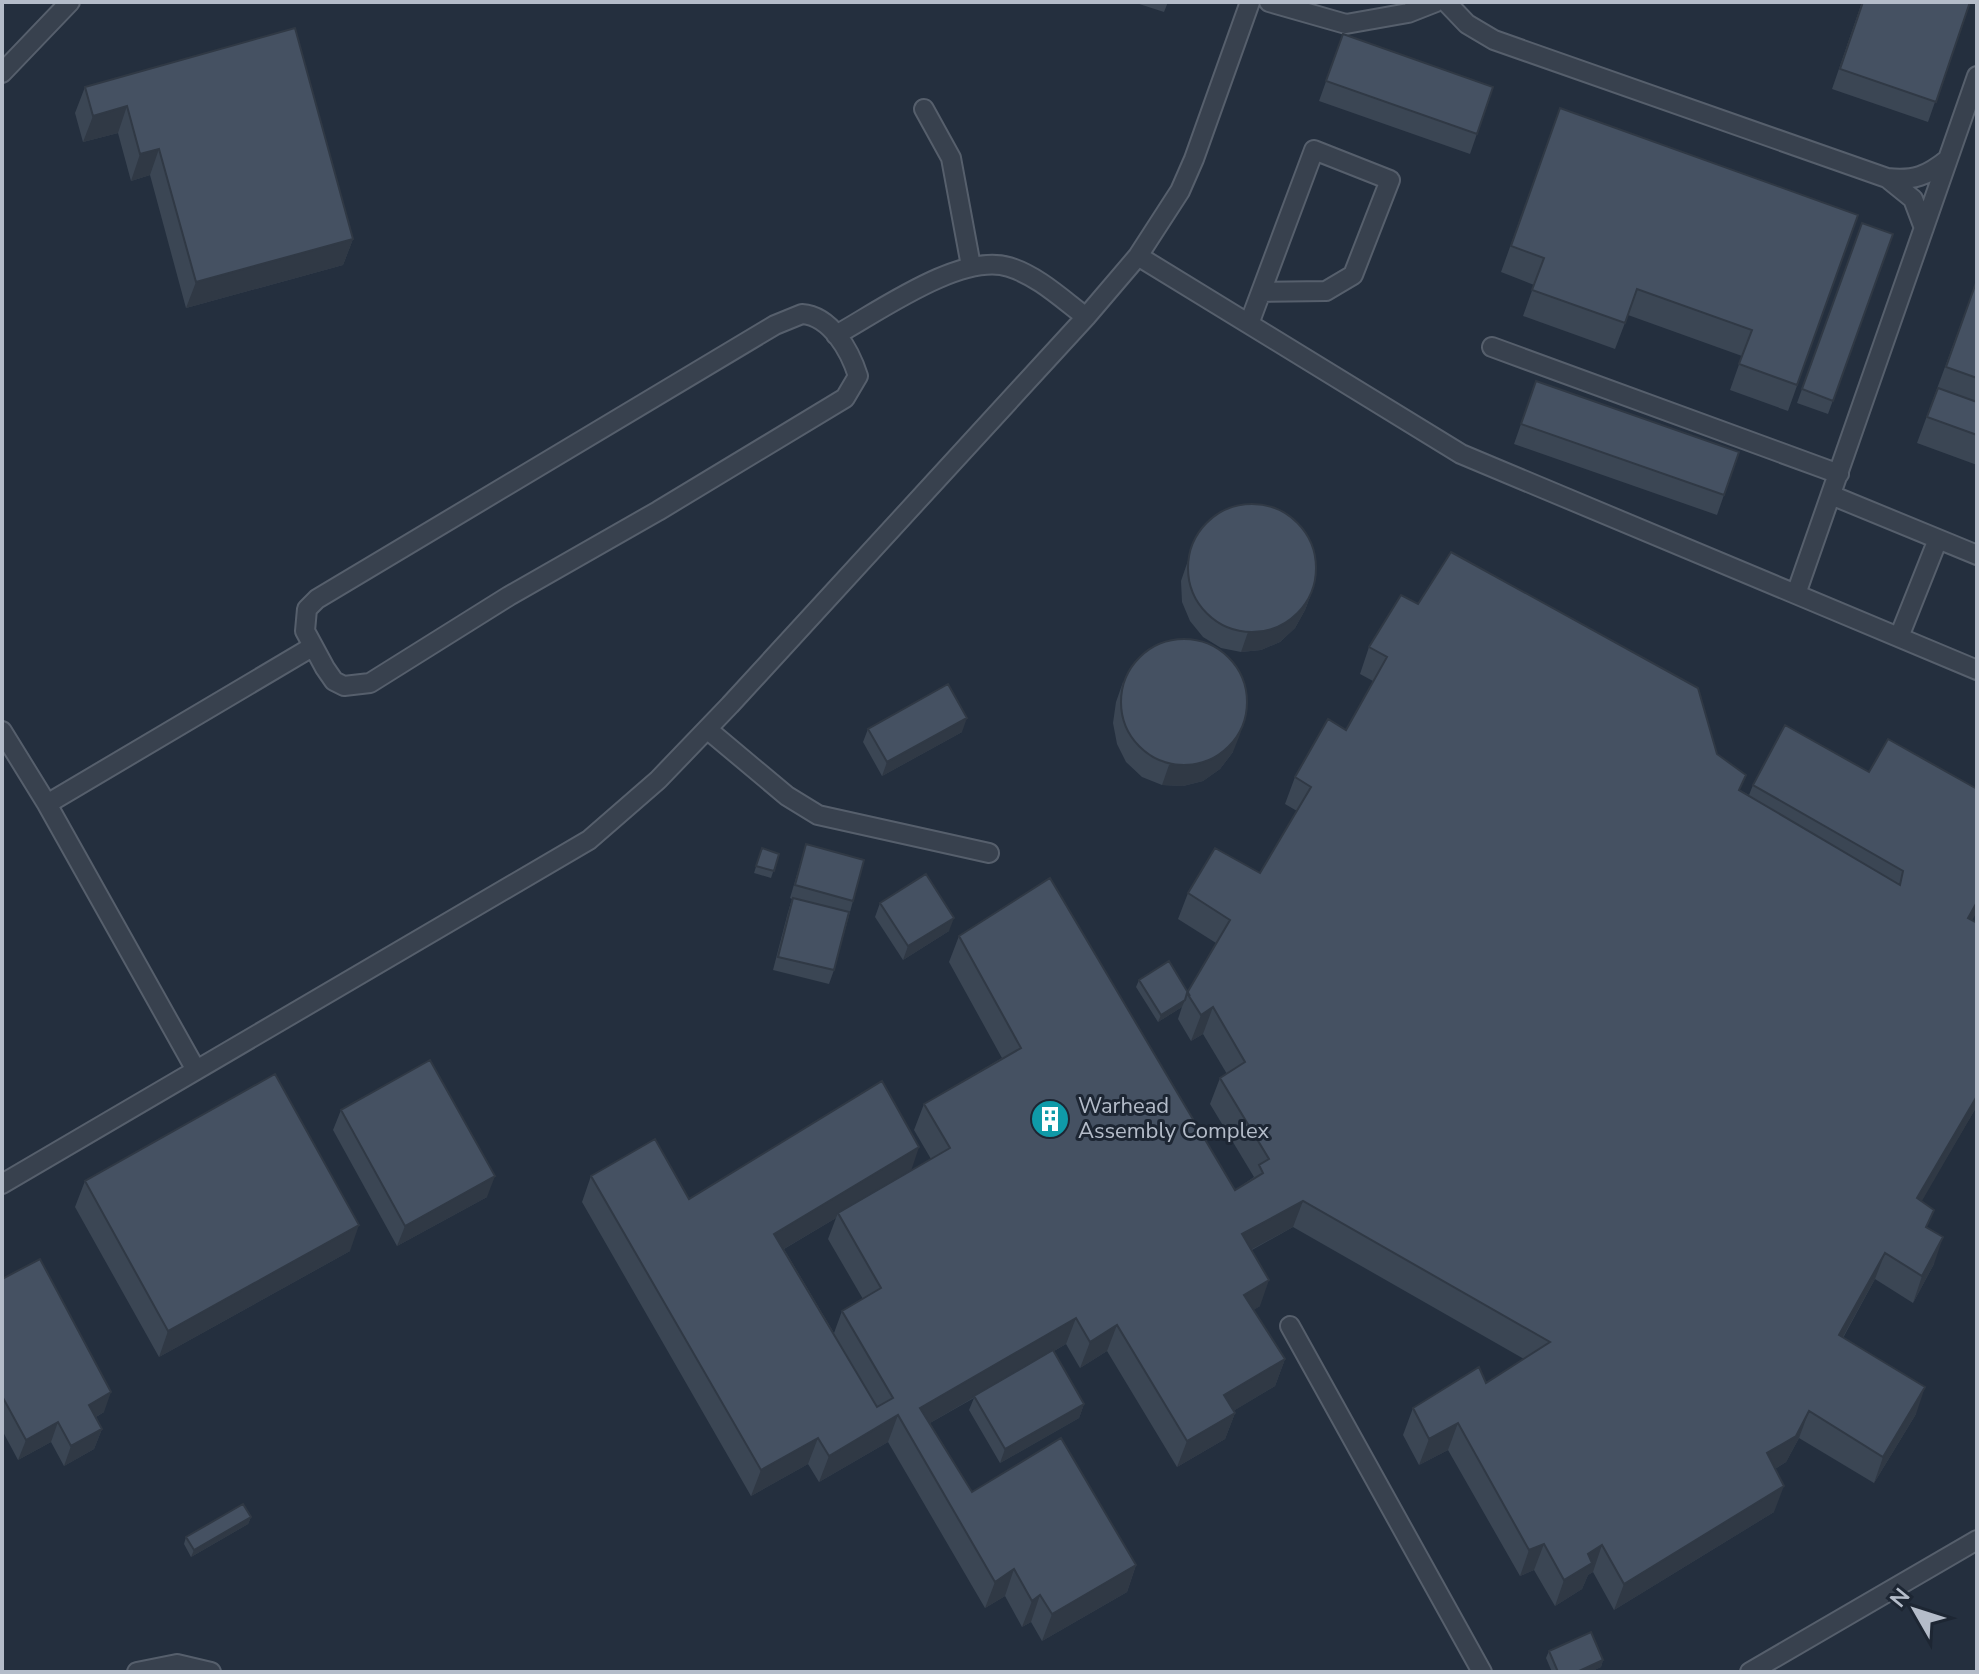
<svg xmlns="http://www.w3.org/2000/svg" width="1979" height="1674" font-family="'Nunito Sans',sans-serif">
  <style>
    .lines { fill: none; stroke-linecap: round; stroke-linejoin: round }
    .lane-casing { stroke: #565f6c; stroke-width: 22 }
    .lane { stroke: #38414e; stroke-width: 18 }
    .wall { fill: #3b4654; fill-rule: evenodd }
    .shaded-wall { fill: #303945 }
    .building { fill: #455162; stroke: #303945; stroke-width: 2 }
    .labels { text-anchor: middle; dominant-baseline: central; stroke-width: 6; stroke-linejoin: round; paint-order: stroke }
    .poi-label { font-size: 22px; fill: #b4bcc9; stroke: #1d2633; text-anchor: start }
  </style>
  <rect width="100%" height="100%" fill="#242f3e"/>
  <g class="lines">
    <defs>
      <path id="lane" d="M1269,2L1346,24L1408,13L1436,2
        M1446,2L1467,24L1494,40L1887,178
        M2,73L70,2
        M924,109L951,158L971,266
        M1924,228L1913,199L1887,178C1914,181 1927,176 1948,159
        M1138,256L1461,454L1977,670
        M802,314C831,316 850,351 858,376L845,398L658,511L509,596L370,683L344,686L334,681L325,668L305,631L307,609L317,599L775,325Z
        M1249,324L1314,150L1390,180L1353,275L1326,291L1261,292
        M836,335C878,312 961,252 1009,267C1038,276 1062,299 1086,317
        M1492,347L1839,474
        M1831,495L1977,555
        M1796,594L1977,76
        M1899,637L1938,539
        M707,729L787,796L818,815L989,853
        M2,731L47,804L196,1070
        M47,804L312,647
        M2,1184L589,840L658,780L730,705L1086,317L1138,256L1180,191L1194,159L1250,2
        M1290,1326L1482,1672
        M137,1672L177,1664L211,1672
        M1750,1672L1977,1540"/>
    </defs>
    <!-- lane casing -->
    <use href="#lane" class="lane-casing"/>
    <!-- lane -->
    <use href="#lane" class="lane"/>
  </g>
  <!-- wall -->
  <path class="wall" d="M1133,2H1168L1164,12Z
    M1862,2H1970L1928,122L1832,89Z
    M295,28L353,239L343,265L186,308L150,175L131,181L118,133L83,142L75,113L85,87Z
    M1343,34L1493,87L1470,154L1319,101Z
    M1560,108L1858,215L1788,411L1730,390L1742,356L1628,315L1615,349L1523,316L1534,285L1501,272Z
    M1862,223L1893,234L1828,414L1797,403Z
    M1977,280V465L1917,443Z
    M1536,381L1739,452L1717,515L1514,444Z
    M1195,540L1313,589L1305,610L1295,628L1280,642L1261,650L1241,652L1221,648L1203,637L1190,621L1182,602L1181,581Z
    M1418,604L1717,754L1740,790L1749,795L1753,785L1785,725L1972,920L1977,1106L1921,1201L1934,1264L1913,1303L1875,1279L1843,1338L1916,1414L1874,1483L1799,1438L1786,1462L1775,1469L1774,1512L1614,1610L1593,1572L1588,1575L1582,1589L1555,1606L1534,1570L1520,1576L1448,1450L1419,1465L1403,1435L1413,1408L1486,1383L1524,1359L1293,1227L1252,1250L1260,1306L1253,1310L1285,1359L1275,1386L1233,1411L1235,1413L1225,1439L1177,1467L1107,1351L1080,1368L1066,1344L1054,1351L1084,1404L1079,1418L1000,1463L969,1410L974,1398L930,1423L972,1492L1136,1565L1127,1592L1042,1641L1031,1622L1022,1627L1005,1596L985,1608L888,1442L819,1482L808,1464L751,1496L582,1202L591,1176L689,1199L911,1171L931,1159L914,1130L924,1104L1002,1058L949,962L959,936L1235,1190L1254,1177L1210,1104L1220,1078L1227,1074L1203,1034L1191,1041L1178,1019L1182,1007L1158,1022L1136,987L1139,980L1187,993L1216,943L1178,919L1188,893L1260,873L1297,811L1285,804L1295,777L1346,730L1373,681L1360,674L1369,647ZM836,1218L828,1239L863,1299L842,1311L834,1333L784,1249Z
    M1123,682L1233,752L1220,769L1203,781L1183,786L1162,785L1142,777L1126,762L1117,744L1113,723L1116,702Z
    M868,729L962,732L882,776L863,742Z
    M806,844L853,901L834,970L829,984L773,970L788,912L792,899L790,898Z
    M762,848L779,854L771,878L754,873Z
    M880,903L949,931L903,960L875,917Z
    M341,1110L487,1197L397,1246L333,1130Z
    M85,1181L350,1251L159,1357L75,1207Z
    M2,1279L104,1412L96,1417L102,1429L94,1449L64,1466L51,1442L18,1460L2,1430Z
    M251,1517L248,1524L191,1557L184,1544L186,1537Z
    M1549,1651L1603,1660L1601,1667L1590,1672H1552L1546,1658Z"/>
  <!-- shaded-wall -->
  <path class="shaded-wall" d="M127,106L118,133L83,142L93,116Z
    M159,149L150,175L131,181L140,154Z
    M353,239L343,265L186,308L196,282Z
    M1313,589L1305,610L1295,628L1280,642L1261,650L1241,652L1248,632Z
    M967,718L962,732L882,776L887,762Z
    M1241,732L1233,752L1220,769L1203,781L1183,786L1162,785L1169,765Z
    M1977,902V912L1958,944L1968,918Z
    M954,918L949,931L903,960L908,946Z
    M1185,1000L1182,1007L1158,1022L1161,1015Z
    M1213,1007L1203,1034L1191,1041L1201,1015Z
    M1977,1096V1106L1908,1225L1917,1198Z
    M919,1147L910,1174L838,1213L836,1218L765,1260L774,1234Z
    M495,1176L487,1197L397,1246L405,1226Z
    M1303,1201L1293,1227L1232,1260L1242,1234Z
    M359,1225L350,1251L159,1357L168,1331Z
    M1943,1237L1934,1264L1913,1303L1922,1276Z
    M1885,1253L1875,1279L1829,1362L1839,1335Z
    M1269,1280L1260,1306L1235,1322L1244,1295Z
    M1076,1318L1066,1344L911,1434L920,1408Z
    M1117,1325L1107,1351L1080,1368L1090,1342Z
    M1285,1359L1275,1386L1215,1422L1224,1395Z
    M1925,1387L1916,1414L1874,1483L1883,1457Z
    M111,1392L104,1412L82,1425L89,1405Z
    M1084,1404L1079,1418L1000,1463L1005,1449Z
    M1809,1411L1799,1438L1786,1462L1758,1479L1767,1453Z
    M1235,1413L1225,1439L1177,1467L1187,1441Z
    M898,1415L888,1442L819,1482L829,1456Z
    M58,1422L51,1442L18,1460L26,1440Z
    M1458,1423L1448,1450L1419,1465L1429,1439Z
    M102,1429L94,1449L64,1466L71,1446Z
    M818,1438L808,1464L751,1496L761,1470Z
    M1784,1486L1774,1512L1614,1610L1624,1584Z
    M251,1517L248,1524L191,1557L194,1550Z
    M1544,1544L1534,1570L1520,1576L1529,1550Z
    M1602,1545L1593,1572L1588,1575L1582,1589L1555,1606L1564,1580L1588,1554Z
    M1136,1565L1127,1592L1042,1641L1052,1614Z
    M1014,1569L1005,1596L985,1608L995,1582Z
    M1040,1595L1031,1622L1022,1627L1032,1601Z
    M1603,1660L1601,1667L1590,1672H1577Z"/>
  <!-- building -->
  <path class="building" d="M1863,2H1970L1936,102L1840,69Z
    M295,28L353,239L196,282L159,149L140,154L127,106L93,116L85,87Z
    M1343,34L1493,87L1477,134L1326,81Z
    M1560,108L1858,215L1797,385L1739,364L1752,330L1637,289L1625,323L1532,290L1544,258L1511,246Z
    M1862,223L1893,234L1833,401L1802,389Z
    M1977,280V378L1946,367Z
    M1536,381L1739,452L1724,495L1521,424Z
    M1938,388L1977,402V435L1927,417Z
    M1188 568a64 64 0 1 1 128 0a64 64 0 1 1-128 0Z
    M1451,552L1698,688L1717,754L1746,775L1739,790L1900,885L1903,871L1753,785L1785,725L1869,772L1888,739L1977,789V902L1968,918L1977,923V1096L1917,1198L1934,1210L1926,1227L1943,1237L1922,1276L1885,1253L1839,1335L1925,1387L1883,1457L1809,1411L1796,1436L1767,1453L1784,1486L1624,1584L1602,1545L1588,1554L1592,1563L1564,1580L1544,1544L1529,1550L1458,1423L1429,1439L1413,1408L1479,1367L1486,1383L1550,1342L1303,1201L1242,1234L1269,1280L1244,1295L1285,1359L1224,1395L1235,1413L1187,1441L1117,1325L1090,1342L1076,1318L920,1408L972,1492L1061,1438L1136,1565L1052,1614L1040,1595L1032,1601L1014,1569L995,1582L898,1415L829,1456L818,1438L761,1470L591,1176L655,1139L689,1199L882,1081L919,1147L774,1234L877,1407L893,1398L842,1311L881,1288L838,1213L950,1148L924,1104L1021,1048L959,936L1050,878L1235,1190L1263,1173L1259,1165L1269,1159L1220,1078L1245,1062L1213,1007L1201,1015L1187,993L1230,920L1188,893L1215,848L1260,873L1311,787L1295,777L1328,719L1346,730L1387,657L1369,647L1401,595L1418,604Z
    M1121 702a63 63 0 1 1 126 0a63 63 0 1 1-126 0Z
    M948,684L967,718L887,762L868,729Z
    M806,844L864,860L853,901L795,885Z
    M762,848L779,854L774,871L756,866Z
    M926,874L954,918L908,946L880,903Z
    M793,898L849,912L834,970L778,957Z
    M1169,961L1190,996L1187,993L1185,1000L1161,1015L1139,980Z
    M430,1060L495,1176L405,1226L341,1110Z
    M275,1074L359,1225L168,1331L85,1181Z
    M40,1259L111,1392L89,1405L102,1429L71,1446L58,1422L26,1440L2,1396V1279Z
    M1053,1350L1084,1404L1005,1449L974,1396Z
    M243,1504L251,1517L194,1550L186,1537Z
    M1591,1632L1603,1660L1577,1672H1558L1549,1651Z"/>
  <!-- icons -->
  <defs>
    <symbol id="building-disc" viewBox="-11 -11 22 22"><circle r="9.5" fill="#0f9aa8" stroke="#1d2633"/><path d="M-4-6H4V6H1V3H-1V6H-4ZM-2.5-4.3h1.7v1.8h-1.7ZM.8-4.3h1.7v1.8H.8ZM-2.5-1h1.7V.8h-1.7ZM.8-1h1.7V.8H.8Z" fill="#fff"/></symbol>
  </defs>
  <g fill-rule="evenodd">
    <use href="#building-disc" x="1028" y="1097" width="44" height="44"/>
  </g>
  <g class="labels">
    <!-- poi labels -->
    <g class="poi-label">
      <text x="1078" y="1106">Warhead<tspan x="1078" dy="25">Assembly Complex</tspan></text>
    </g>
  </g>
  <!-- border -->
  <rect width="1979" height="1674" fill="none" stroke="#b4bcc9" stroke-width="8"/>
  <!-- north arrow -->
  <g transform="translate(1915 1610) rotate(309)" stroke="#1d2633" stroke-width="6" paint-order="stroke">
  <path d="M0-6L14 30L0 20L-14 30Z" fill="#b4bcc9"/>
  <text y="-12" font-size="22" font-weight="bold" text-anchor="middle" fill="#b4bcc9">N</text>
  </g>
</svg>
